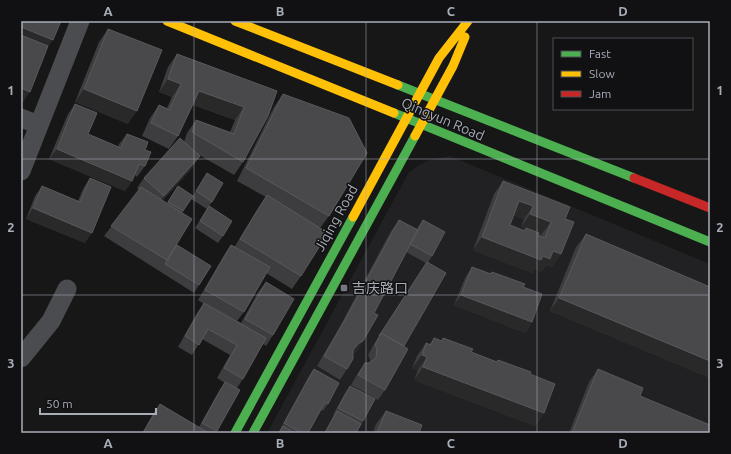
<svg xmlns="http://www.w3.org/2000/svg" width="731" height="454" font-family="Ubuntu,'Noto Sans SC',sans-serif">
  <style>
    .built { fill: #212123 }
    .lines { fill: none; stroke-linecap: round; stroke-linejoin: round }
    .street { stroke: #4b4c50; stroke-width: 19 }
    .fast { stroke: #4caf50; stroke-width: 9 }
    .slow { stroke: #ffc107; stroke-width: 9 }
    .jam { stroke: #c62828; stroke-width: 9 }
    .wall { fill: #3d3d3f; fill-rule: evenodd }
    .shaded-wall { fill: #29292a }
    .building { fill: #49494c; stroke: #58595d; fill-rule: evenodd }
    .grid { fill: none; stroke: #a8adb8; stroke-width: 1; stroke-opacity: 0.55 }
    .poi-dot { fill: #757880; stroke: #111113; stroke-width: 1.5 }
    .labels { text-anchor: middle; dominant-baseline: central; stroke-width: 3; stroke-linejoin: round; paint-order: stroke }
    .street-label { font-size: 14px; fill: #a8adb8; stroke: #111113 }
    .poi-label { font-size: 14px; fill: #a8adb8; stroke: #111113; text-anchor: start }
    .neatline { fill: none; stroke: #a8adb8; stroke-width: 1.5 }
    .grid-label { font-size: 13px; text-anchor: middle; font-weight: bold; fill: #a8adb8 }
  </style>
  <rect width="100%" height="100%" fill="#171717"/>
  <!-- built -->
  <path class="built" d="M450,156L710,264V433H267L409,172L419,165L429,160Z"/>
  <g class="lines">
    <!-- street -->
    <path class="street" d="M21,118L39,125
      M21,171L80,21
      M21,358L51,321L67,289"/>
    <!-- fast -->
    <path class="fast" d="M398,85L634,178
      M394,113L710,242
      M235,433L353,217
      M253,433L415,136"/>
    <!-- slow -->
    <path class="slow" d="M167,21L394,113
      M235,21L398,85
      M415,136L453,66L465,37
      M353,217L439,58L468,21"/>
    <!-- jam -->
    <path class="jam" d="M634,178L710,208"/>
  </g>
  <!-- wall -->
  <path class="wall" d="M108,29L128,124L75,102L99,42Z
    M177,54L277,91L243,162L234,175L194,152L193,167L162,201L167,203L178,186L193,196L207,173L212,202L207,209L191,199L182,213L177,245L199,285L194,293L104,236L139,190L137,188L144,178L184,142L187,133L196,120L230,132L235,120L193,105L178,136L169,149L142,136L150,118L159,105L167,108L172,97L159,92L168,67Z
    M283,94L329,216L320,228L301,276L292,289L266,273L244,312L237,321L241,323L258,292L266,282L273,335L266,346L263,344L243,379L237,388L215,433H142L153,414L160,404L199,427L220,389L225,383L217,378L230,355L202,339L192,355L178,347L197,313L204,304L198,300L224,255L231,245L235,246L258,208L266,197L237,181L274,107Z
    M75,104L88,134L118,147L119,144L127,134L145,150V166L137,177L135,175L132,181L125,191L49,159L68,114Z
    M90,178L85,243L26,219L35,196L42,186L78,201L83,189Z
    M503,181L565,219L561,254L552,267L546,265L541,272L535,269L532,273L473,250L494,194ZM513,215L524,219L521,227L525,229L524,230L510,225Z
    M209,206L223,236L218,243L195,228Z
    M399,220L416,230L423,220L432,256L428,263L404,346L385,390L378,400L351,385L358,373L365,363L370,362V359L368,355L374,344L426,263L406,252L374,313L363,341L356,352L353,353L347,369L340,380L317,366L339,328L391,231Z
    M586,234L710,287V378L550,311L576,247Z
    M472,267L490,274L492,272L523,287L532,322L525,333L454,305L465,278Z
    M434,338L441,341L443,338L471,352L497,362L498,360L530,374L544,413L535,426L414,380L418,370L412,368L417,356L426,343L429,345Z
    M314,369L328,404L323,411L321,410L308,433H278L309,376Z
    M598,369L640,396L709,433H569L589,382Z
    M350,386L363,421L356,433H324L334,415H333L345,393Z
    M386,411L419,433H373L376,424Z"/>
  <!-- shaded-wall -->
  <path class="shaded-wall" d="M21,27L53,40L46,50L21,41Z
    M168,79L181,84L172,97L159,92Z
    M21,88L30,92L23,102L21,101Z
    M84,89L137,111L128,124L75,102Z
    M199,91L244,107L235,120L190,104Z
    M57,149L132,181L125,191L49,159Z
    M200,156L193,167L157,206L164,196Z
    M519,201L533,206L524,219L510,214Z
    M33,208L92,233L85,243L26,219Z
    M530,214L551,222L541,235L521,227Z
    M482,237L543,256L553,251L561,254L552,267L546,265L541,272L535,269L532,273L473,250Z
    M461,295L532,322L525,333L454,305Z
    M559,298L710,361V378L550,311Z
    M363,341L356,352L351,353L353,350L359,343Z
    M422,355L427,357L418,370L412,368Z
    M423,367L544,413L535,426L414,380Z"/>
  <!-- building -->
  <path class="building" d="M21,21H61L53,40L21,27Z
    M108,29L162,50L137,111L84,89Z
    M21,35L48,46L30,92L21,88Z
    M177,54L277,91L268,116L243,162L192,132L196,120L234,134L244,107L199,91L178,136L151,123L159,105L169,110L181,84L168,79Z
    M283,94L349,118L367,153L329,216L246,168Z
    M75,104L97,113L88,134L121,148L127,134L148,142L145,150L151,152L145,166L139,164L132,181L57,149Z
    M180,138L200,156L164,196L144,178Z
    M207,173L223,183L212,202L196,191Z
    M90,178L111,187L92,233L33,208L42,186L80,202Z
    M503,181L570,207L565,219L574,222L561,254L553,251L550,259L543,256L541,260L482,237ZM519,201L533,206L530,214L551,222L545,238L538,236L539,233L526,228L525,231L510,225Z
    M178,186L193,196L183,211L168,202Z
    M141,187L192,219L167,260L111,226Z
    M267,195L328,233L301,276L240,239Z
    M209,206L232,221L223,236L200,221Z
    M399,220L418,230L374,313L378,315L363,341L359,343L353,350V359L347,369L324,356L346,318Z
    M423,220L445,232L432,256L410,244Z
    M586,234L710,287V361L559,298Z
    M177,245L211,266L199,285L165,264Z
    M231,245L270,267L244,312L205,290Z
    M427,262L446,273L404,346L381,333L379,336Z
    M472,267L491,274L492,272L525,284L523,287L542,294L532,322L461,295Z
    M266,282L294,299L273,335L245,319Z
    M204,303L266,338L243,379L224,368L237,345L208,329L199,345L185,336Z
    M381,333L408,349L385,390L358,375L365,363H369L376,358L377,349L375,345Z
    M434,338L442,341L443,338L473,349L471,352L497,362L498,360L531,372L530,374L555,384L544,413L423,367L427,357L422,355L426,343L431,345Z
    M314,369L339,383L328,404L325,402L308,433H301L284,423Z
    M598,369L643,388L640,396L710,425V430L709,433H572Z
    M225,382L240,390L217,431L202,423Z
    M350,386L375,399L363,421L338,408Z
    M160,404L207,432V433H143Z
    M337,411L361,424L356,433H325Z
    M386,411L422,425L419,433H377Z
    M283,426L295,433H279Z"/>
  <!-- grid -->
  <path class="grid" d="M194,21V433M366,21V433M537,21V433M21,159H710M21,295H710"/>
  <!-- markers -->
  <rect class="poi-dot" x="340" y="284" width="8" height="8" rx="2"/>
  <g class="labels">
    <!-- street labels -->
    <g class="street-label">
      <text transform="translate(443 119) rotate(23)">Qingyun Road</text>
      <text transform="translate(336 218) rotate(-61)">Jiqing Road</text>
    </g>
    <!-- poi labels -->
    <g class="poi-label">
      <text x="352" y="288">吉庆路口</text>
    </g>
  </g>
  <!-- border -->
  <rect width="731" height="454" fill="none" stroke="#111113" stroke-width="44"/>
  <!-- legend -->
  <rect x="553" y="38" width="140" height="72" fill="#111113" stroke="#4d4f55"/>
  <rect x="561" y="51" width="20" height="6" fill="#4caf50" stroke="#4d4f55"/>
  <text x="589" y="58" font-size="12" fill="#a8adb8">Fast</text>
  <rect x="561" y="71" width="20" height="6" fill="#ffc107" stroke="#4d4f55"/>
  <text x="589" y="78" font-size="12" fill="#a8adb8">Slow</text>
  <rect x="561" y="91" width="20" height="6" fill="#c62828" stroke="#4d4f55"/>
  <text x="589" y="98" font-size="12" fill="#a8adb8">Jam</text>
  <!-- scale -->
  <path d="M40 408v6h116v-6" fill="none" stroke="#a8adb8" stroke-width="2"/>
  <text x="46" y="408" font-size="12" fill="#a8adb8" stroke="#111113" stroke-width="3" paint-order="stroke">50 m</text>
  <rect x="22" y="22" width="687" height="410" class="neatline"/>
  <g class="grid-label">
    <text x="108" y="16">A</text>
    <text x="280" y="16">B</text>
    <text x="451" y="16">C</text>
    <text x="623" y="16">D</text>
    <text x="11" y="95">1</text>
    <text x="720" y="95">1</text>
    <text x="11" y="232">2</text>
    <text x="720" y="232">2</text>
    <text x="11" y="368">3</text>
    <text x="720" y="368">3</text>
    <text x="108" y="448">A</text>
    <text x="280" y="448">B</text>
    <text x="451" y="448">C</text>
    <text x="623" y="448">D</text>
  </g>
</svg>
